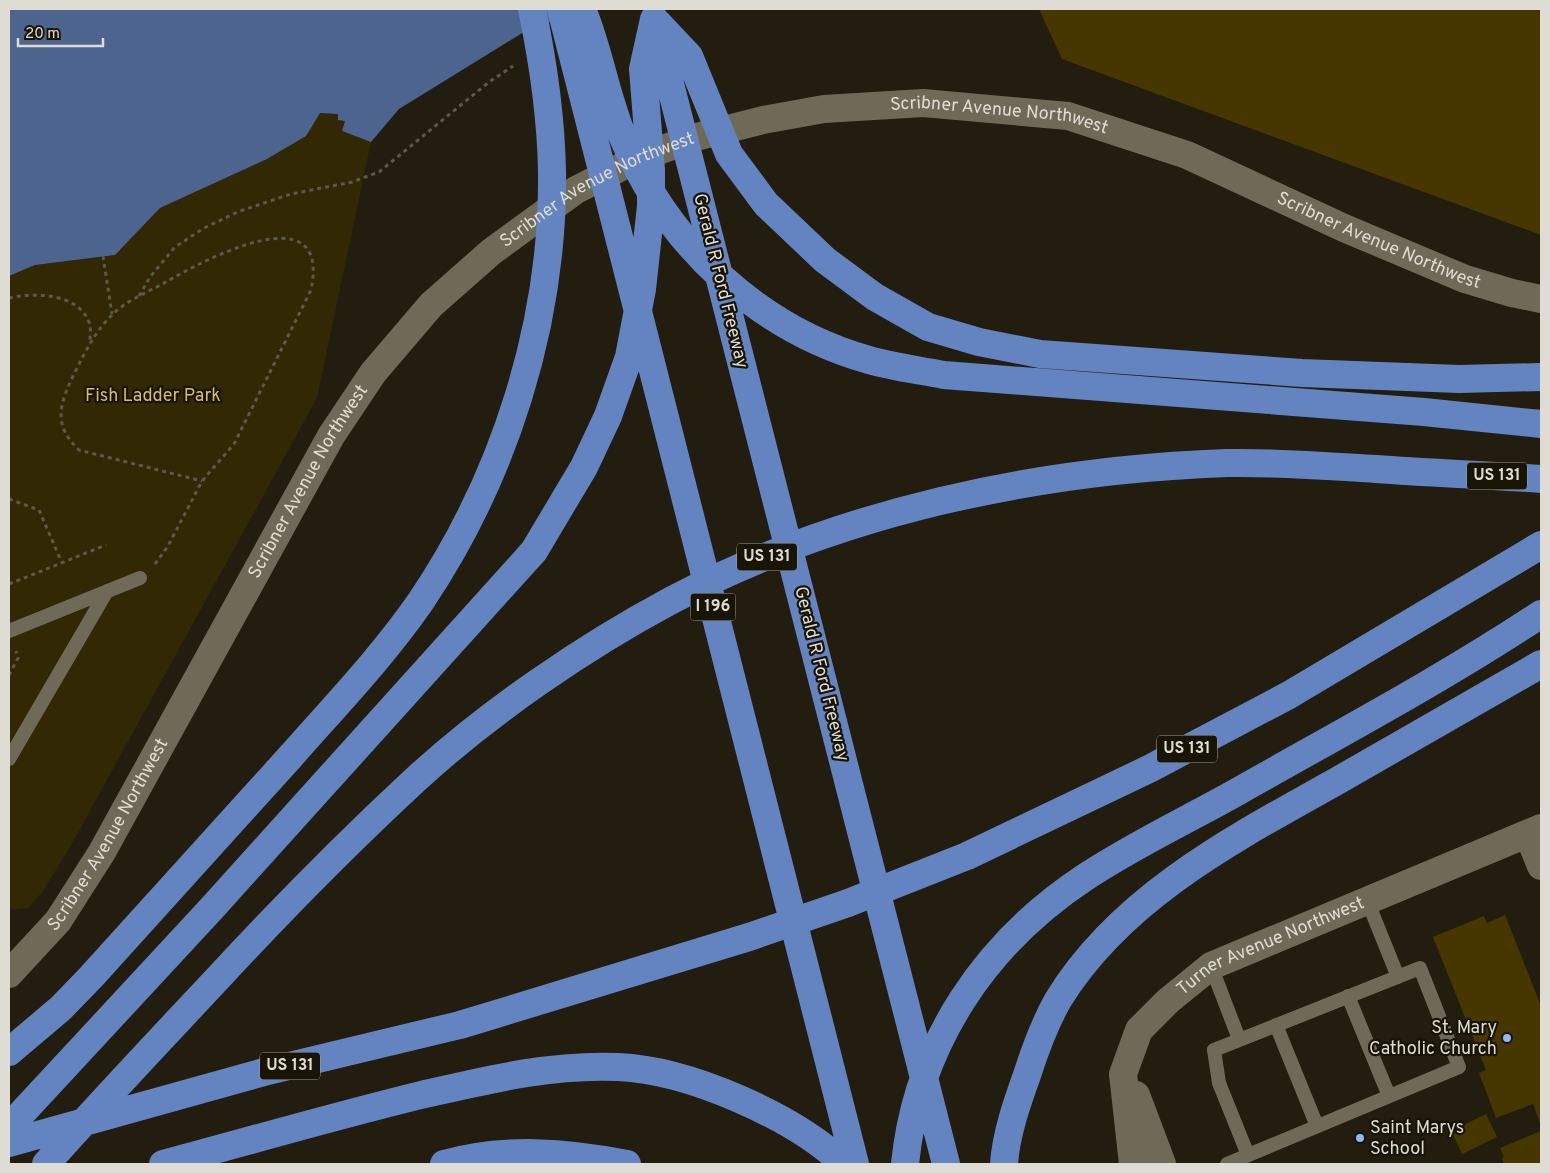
<svg xmlns="http://www.w3.org/2000/svg" width="1550" height="1173" font-family="Overpass,sans-serif">
  <style>
    .green { fill: #322804 }
    .water { fill: #4d658e }
    .building { fill: #463700 }
    .lines { fill: none; stroke-linecap: round; stroke-linejoin: round }
    .path { stroke: #5c584b; stroke-width: 3; stroke-dasharray: 4 4; stroke-linecap: butt }
    .lane { stroke: #6f6a58; stroke-width: 14 }
    .street { stroke: #6f6a58; stroke-width: 28 }
    .secondary { stroke: #6f6a58; stroke-width: 28 }
    .highway { stroke: #6384c1; stroke-width: 28 }
    .poi-dot { fill: #91b8fd; stroke: #181406; stroke-width: 2 }
    .labels { text-anchor: middle; dominant-baseline: central; stroke-width: 4.5; stroke-linejoin: round; paint-order: stroke }
    .shield { fill: #181406; stroke: #a3a096; stroke-width: 1 }
    .shield-label { font-size: 16px; font-weight: bold; fill: #dfdcd3 }
    .street-label { font-size: 18px; fill: #dfdcd3; stroke: #181406 }
    .park-label { font-size: 18px; fill: #d5bd6f; stroke: #181406 }
    .poi-label { font-size: 18px; fill: #dfdcd3; stroke: #181406; text-anchor: end }
  </style>
  <rect width="100%" height="100%" fill="#221d0e"/>
  <!-- green -->
  <path class="green" d="M319,113L338,114L345,121L342,131L371,142L317,398L69,849L43,891L28,908L14,910L9,906V276L35,265L115,255L160,208L267,159L305,136Z"/>
  <!-- water -->
  <path class="water" d="M9,9H598L532,27L399,109L371,142L342,131L345,121L338,120V114L320,113L306,136L267,159L160,208L115,255L35,265L9,276Z"/>
  <!-- building -->
  <path class="building" d="M1039,9H1541V235L1062,59Z
    M1505,915L1541,1006V1126L1533,1104L1496,1118L1479,1073L1486,1070L1433,937L1484,916L1487,923Z
    M1486,1114L1497,1137L1462,1154L1451,1131Z
    M1541,1131V1164H1504L1502,1158L1504,1157L1500,1148Z"/>
  <g class="lines">
    <!-- path -->
    <path class="path" d="M103,256L112,314
      M139,296L150,277L175,247L204,228L240,211L291,194L352,182L379,172L489,82L513,66
      M9,298C34,292 81,293 90,325C91,329 90,335 90,340
      M9,499L39,510L62,563
      M155,564L168,546L202,481L234,444L311,290C332,191 202,261 166,282C148,292 125,301 111,316C94,333 84,354 73,376C59,406 53,425 79,450L202,481
      M9,584L106,545
      M9,675L18,658L16,651"/>
    <!-- lane -->
    <path class="lane" d="M9,631L140,578
      M9,759L107,591
      M1367,900L1398,977
      M1211,966L1239,1039
      M1348,996L1389,1096
      M1276,1025L1317,1126
      M1227,1164L1459,1067L1420,968L1214,1050L1219,1083L1248,1155"/>
    <!-- street -->
    <path class="street" d="M1528,834L1541,866"/>
    <!-- secondary -->
    <g class="secondary">
      <path id="s1" d="M9,974L58,921L102,852L331,436L373,373L431,305L491,252L576,190L639,158L696,137L763,120L824,109L923,103L1068,116L1187,155L1344,228L1465,279L1512,293L1541,299"/>
      <path d="M1136,1095L1162,1164"/>
      <path id="s2" d="M1133,1164L1123,1074L1139,1030L1168,1001L1211,966L1541,828"/>
    </g>
    <!-- highway -->
    <path class="highway" d="M561,9L855,1164
      M582,9C600,52 606,99 625,142C670,246 759,329 869,360C893,367 919,370 944,375L1424,412L1541,424
      M655,20L689,56L729,154L766,204L825,260L875,297L928,327L979,342L1040,354L1302,373L1459,379L1541,377
      M655,25L946,1164
      M9,1052L61,1008L91,977C158,904 224,830 291,756C335,706 383,656 421,601C505,476 554,322 552,171C551,116 543,62 532,9
      M9,1127L212,908L534,551L584,467L608,416L629,357L642,289L651,206V170L643,69L654,19
      M9,1143L264,1072L460,1025L749,937L848,903L967,856L1151,768L1289,695L1541,545
      M46,1164C102,1101 160,1040 218,978C281,910 347,843 415,780C489,712 584,647 672,600C842,511 1036,470 1227,463C1277,462 1326,466 1376,469C1431,473 1486,475 1541,479
      M163,1164C249,1141 335,1116 421,1095C487,1080 551,1064 618,1067C689,1070 793,1116 844,1164
      M444,1164C504,1147 567,1152 627,1164
      M905,1164C917,1043 986,942 1087,876C1134,845 1187,820 1237,792C1339,734 1443,679 1541,614
      M1004,1164C1006,1134 1017,1103 1027,1075C1035,1050 1045,1023 1058,1000C1121,897 1235,838 1337,781C1405,742 1473,703 1541,664"/>
  </g>
  <!-- markers -->
  <g class="poi-dot">
    <circle cx="1507" cy="1038" r="5"/>
    <circle cx="1360" cy="1138" r="5"/>
  </g>
  <g class="labels">
    <!-- shield labels -->
    <g class="shield">
      <rect x="1467" y="462.5" width="60" height="27" rx="4"/>
      <rect x="737" y="543.5" width="60" height="27" rx="4"/>
      <rect x="690.5" y="593.5" width="45" height="27" rx="4"/>
      <rect x="1157" y="735.5" width="60" height="27" rx="4"/>
      <rect x="260" y="1052.5" width="60" height="27" rx="4"/>
    </g>
    <g class="shield-label">
      <text x="1497" y="476">US 131</text>
      <text x="767" y="557">US 131</text>
      <text x="713" y="607">I 196</text>
      <text x="1187" y="749">US 131</text>
      <text x="290" y="1066">US 131</text>
    </g>
    <!-- street labels -->
    <g class="street-label">
      <text stroke="none"><textPath href="#s1" startOffset="1418">Scribner Avenue Northwest</textPath></text>
      <text stroke="none"><textPath href="#s1" startOffset="998">Scribner Avenue Northwest</textPath></text>
      <text stroke="none"><textPath href="#s1" startOffset="1822">Scribner Avenue Northwest</textPath></text>
      <text transform="translate(720 281) rotate(76)">Gerald R Ford Freeway</text>
      <text stroke="none"><textPath href="#s1" startOffset="578">Scribner Avenue Northwest</textPath></text>
      <text transform="translate(821 674) rotate(76)">Gerald R Ford Freeway</text>
      <text stroke="none"><textPath href="#s1" startOffset="172">Scribner Avenue Northwest</textPath></text>
      <text stroke="none"><textPath href="#s2" startOffset="296">Turner Avenue Northwest</textPath></text>
    </g>
    <!-- park labels -->
    <g class="park-label">
      <text x="153" y="396">Fish Ladder Park</text>
    </g>
    <!-- poi labels -->
    <g class="poi-label">
      <text x="1497" y="1028">St. Mary<tspan x="1497" dy="21">Catholic Church</tspan></text>
      <text x="1370" y="1128" text-anchor="start">Saint Marys<tspan x="1370" dy="21">School</tspan></text>
    </g>
  </g>
  <!-- border -->
  <rect width="1550" height="1173" fill="none" stroke="#dfdcd3" stroke-width="20"/>
  <!-- scale -->
  <path d="M18 38v8h85v-8" fill="none" stroke="#dfdcd3" stroke-width="2.5"/>
  <text x="25" y="38" font-size="15" fill="#dfdcd3" stroke="#181406" stroke-width="4" paint-order="stroke">20 m</text>
</svg>
